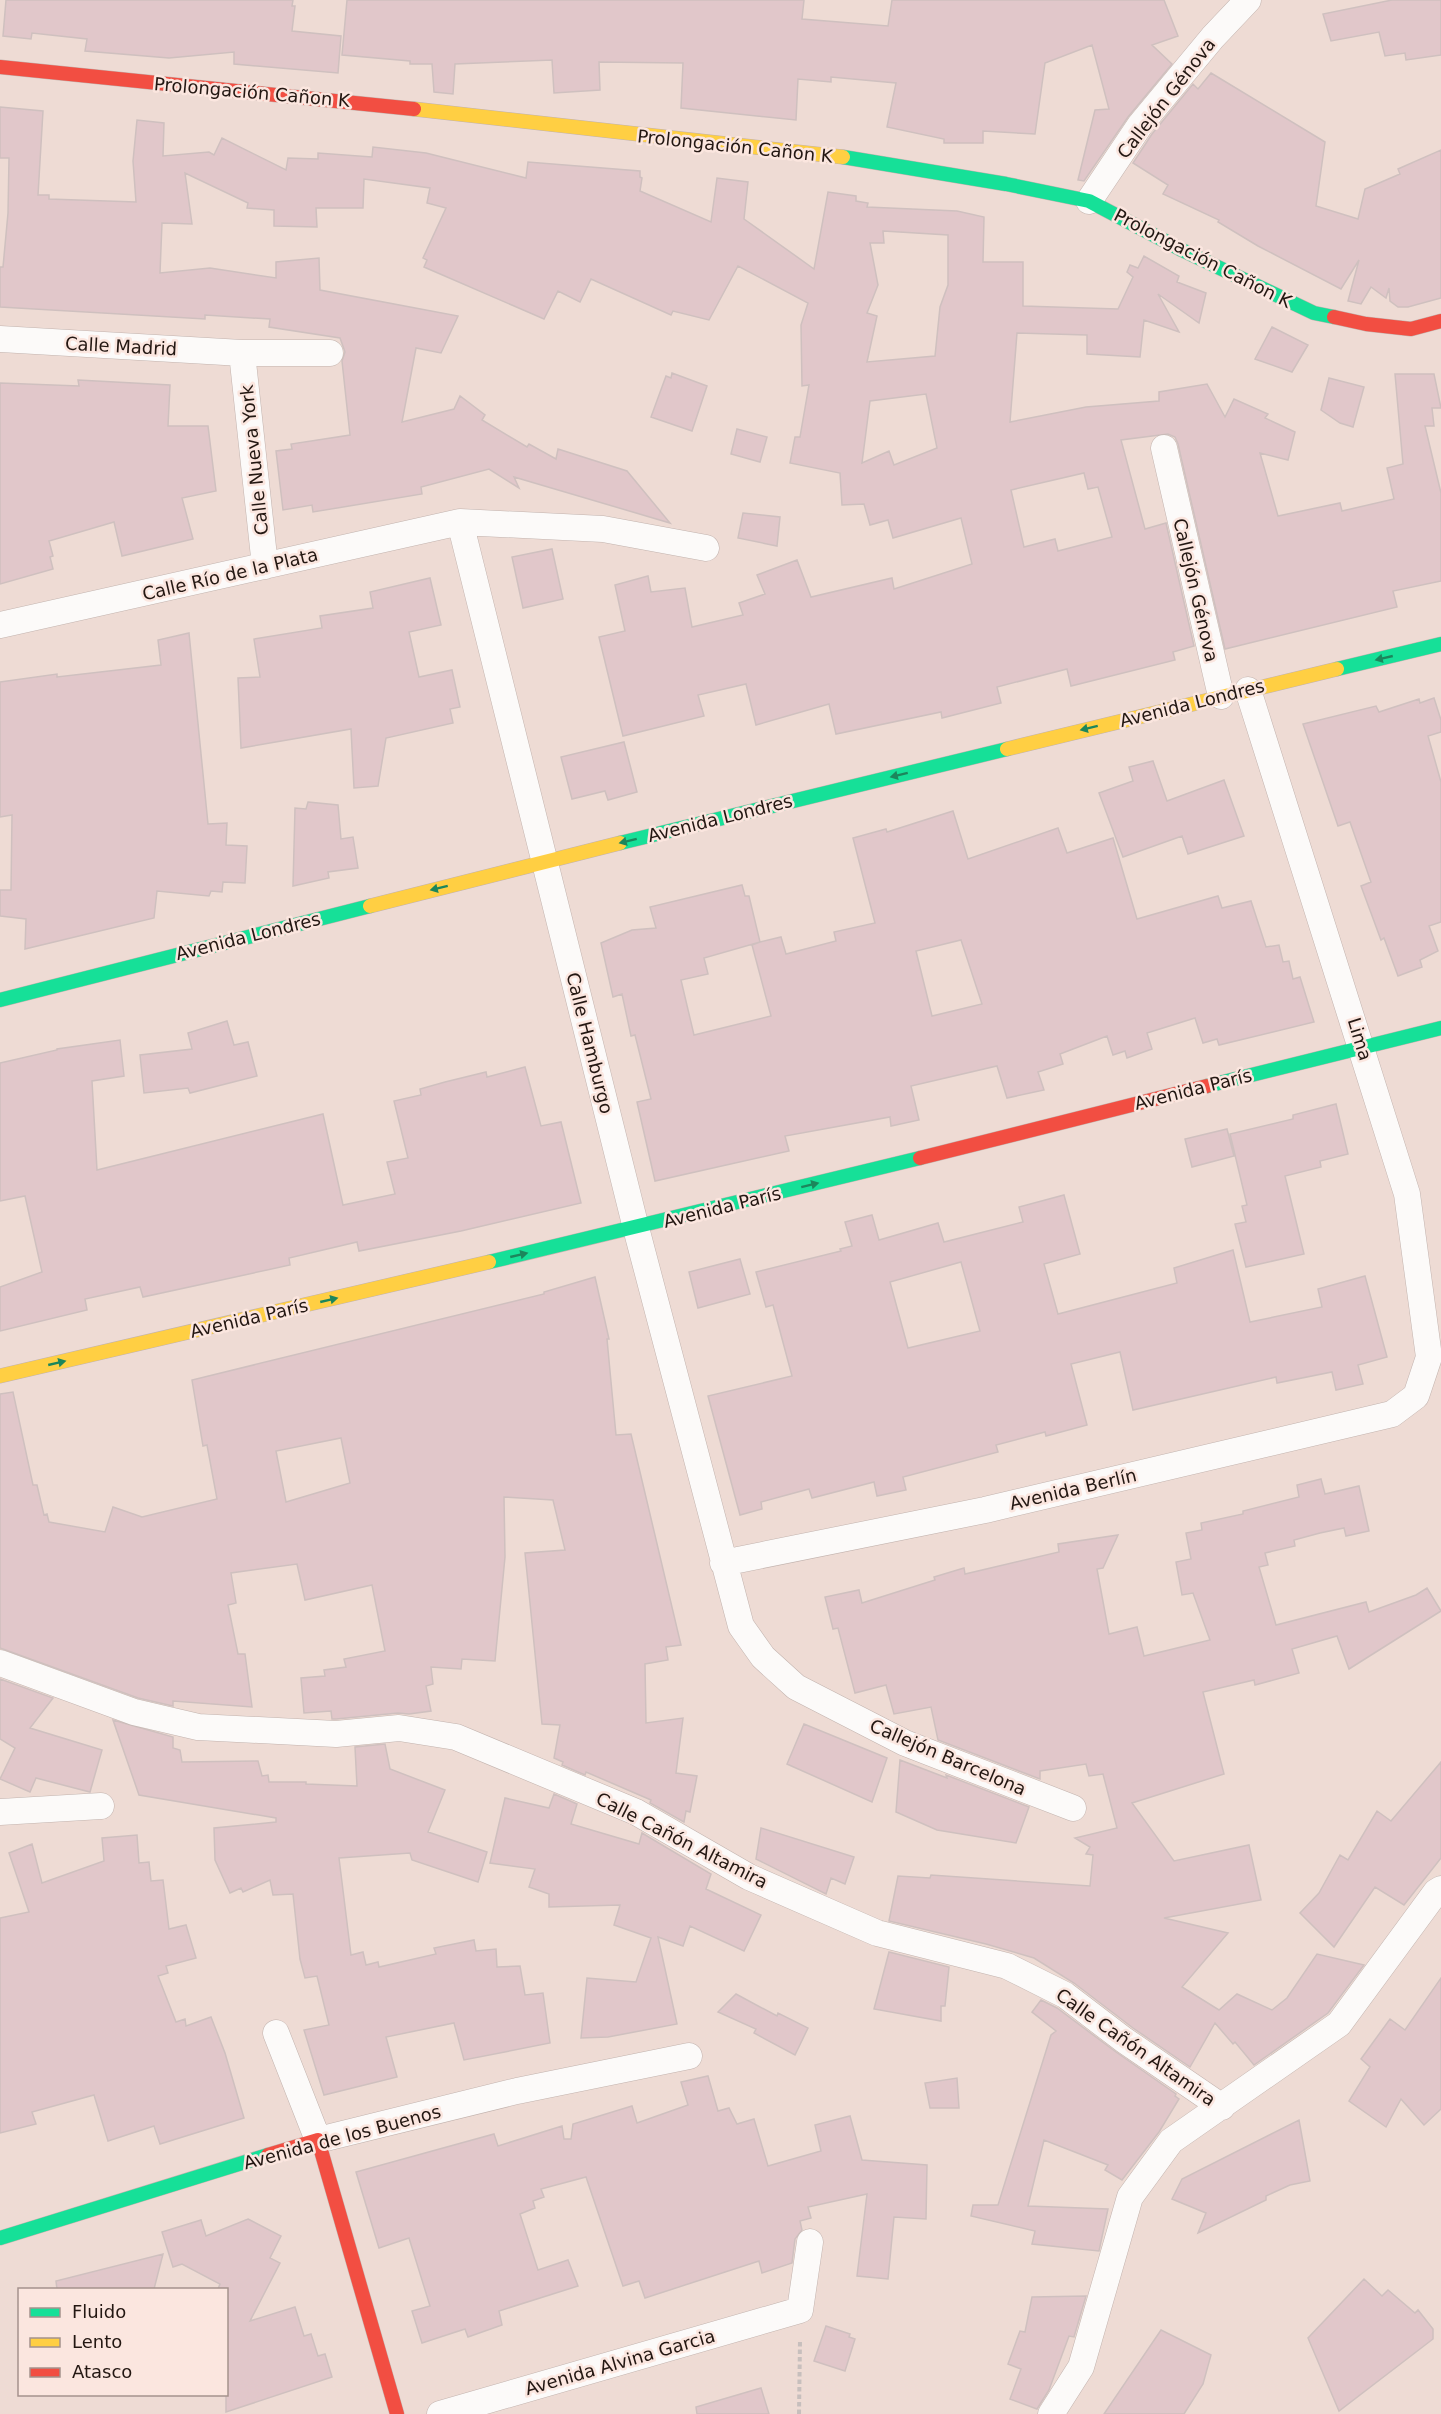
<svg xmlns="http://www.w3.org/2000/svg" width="1441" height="2414" font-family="'DejaVu Sans',sans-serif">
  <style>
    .building { fill: #e1c7ca; stroke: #cfc0bf; stroke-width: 1.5; fill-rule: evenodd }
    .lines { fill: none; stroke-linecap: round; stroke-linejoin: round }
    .street-casing { stroke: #c2b3ae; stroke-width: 27 }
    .fast-casing { stroke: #c2b3ae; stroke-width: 15 }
    .slow-casing { stroke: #c2b3ae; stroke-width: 15 }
    .jam-casing { stroke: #c2b3ae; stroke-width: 15 }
    .path { stroke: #c7bfbd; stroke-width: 4; stroke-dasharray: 4.5 3; stroke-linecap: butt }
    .street { stroke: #fcfaf9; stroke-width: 26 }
    .fast { stroke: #16e098; stroke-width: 14 }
    .slow { stroke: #ffcf43; stroke-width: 14 }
    .jam { stroke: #f24e42; stroke-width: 14 }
    .oneway { fill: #1c865c }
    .labels { text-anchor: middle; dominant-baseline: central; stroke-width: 5; stroke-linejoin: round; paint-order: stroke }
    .street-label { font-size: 18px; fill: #231712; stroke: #fbe6df }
  </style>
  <rect width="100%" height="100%" fill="#eedbd4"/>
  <!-- building -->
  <path class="building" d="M6,0H293L292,6H295L292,31L341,36L338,73L234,64V52L169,58L85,51L87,39L32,33L31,39L3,36Z
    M347,0H804L802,19L888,26L892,0H1164L1178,36L1152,45L1172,64L1128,117L1084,181L1078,180L1095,110L1109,109L1092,45L1045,63L1035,134L983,131V143H944V139L887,127L896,83L831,77V82L798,79L796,120L681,108L683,63L599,62L600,90L554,93L552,60L455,64L453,94L434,92L432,64H410V61L342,55Z
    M1392,0H1441V55L1406,60L1405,53L1385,56L1379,32L1331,41L1323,14Z
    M1211,73L1325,142L1316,206L1358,219L1365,189L1400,174L1398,169L1441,150V298L1408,307H1398L1390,301L1389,288L1386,298L1371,287L1361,304L1348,301L1359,260L1341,289L1258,246L1218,222L1219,220L1163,194L1168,185L1133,163L1152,134L1193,84L1198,89Z
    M0,107L43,111L38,195H49V199L136,202L133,161L137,120L164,123L163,156L209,152L214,155L222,138L286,170L288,158L318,159V153L372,157L373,147L426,153L526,178L528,162L640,171V177L642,178L640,191L711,222L717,178L748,182L744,219L814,269L828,192L856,196V201L868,203L867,207L957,211L984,217L983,262H1023V306L1118,309L1133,277L1127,272L1130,265L1138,268L1144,256L1179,276L1177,282L1206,293L1199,323L1158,294L1179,332L1144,320L1140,357L1087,354V335L1017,333L1010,422L1086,407L1159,401V392L1207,384L1225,417L1234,399L1268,414L1265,418L1295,432L1288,460L1260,453L1278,516L1340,503L1342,511L1394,499L1387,468L1403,464L1395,374H1434L1441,408H1432L1434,426H1425L1441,493V581L1393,591L1397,607L1225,649L1178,444L1175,437L1168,434L1121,440L1145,529L1166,523L1194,646L1173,652L1175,660L1071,686L1067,669L997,687L1001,703L942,718L941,712L836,734L829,704L756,725L746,684L698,695L704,716L623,736L599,637L625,631L615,585L648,576L651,592L685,588L692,627L743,615L739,603L765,594L757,575L797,560L811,597L892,578L894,589L972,564L961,518L893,538L888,520L870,525L864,504L842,505L840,473L790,463L795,437H800L809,385L802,386L801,325L808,303L738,266L709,320L673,311L671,315L591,279L580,302L558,291L544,319L424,267L427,260L423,258L446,208L427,203L430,188L364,179L363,208H316L317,227L274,226V210L247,208L248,203L185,173L192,224L162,223L160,273L210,268L276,278V262L319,258L320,290L458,316L441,353L416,348L402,422L454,409L460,396L485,415L482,420L527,447L529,444L556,459L558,449L627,471L670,523L514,477L519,488L489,469L421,487L422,494L313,512L312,505L283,510L276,451L292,449L291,444L350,435L342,361L345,352L340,338L269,327L270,319L205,315V319L0,307V267H3L8,213L9,158H0ZM883,231L948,235V285L940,307L935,356L867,362L877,316L867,313L878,285L870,243H884ZM926,394L937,448L894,465L889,451L862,463L870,401ZM1084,473L1088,489L1098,487L1112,537L1058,551L1055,539L1024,547L1011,490Z
    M1272,327L1308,345L1292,372L1255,359Z
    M672,373L707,386L692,431L651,417L666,376L671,378Z
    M1329,378L1364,387L1353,427L1340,423L1321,410Z
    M78,380L170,385L168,426H208L216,491L182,498L193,539L122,556L114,522L49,541L53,556L50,557L53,569L0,584V383L79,386Z
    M737,429L767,437L760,462L731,454Z
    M743,513L780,517L777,546L738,538Z
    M552,549L563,599L523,608L512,557Z
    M430,578L441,625L409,632L419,677L452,670L460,707L450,709L453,723L386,738L378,786L354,788L351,729L241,748L238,678L260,677L254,639L322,628L320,616L373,608L370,592Z
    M189,633L208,824L227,823L226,845L247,846L245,883L223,882L222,892L211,891L209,896L157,891L154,918L25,949L26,919L0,916V890H11L12,815L0,817V682L57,674V677L161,665L158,640Z
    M1434,698L1441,720V732L1428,736L1441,782V922L1429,926L1438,951L1420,960L1422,967L1398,976L1384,938L1381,940L1361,886L1371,882L1350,822L1338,826L1303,724L1376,706L1379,712L1419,699L1420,703Z
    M624,742L637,792L608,800L605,791L572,799L561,757Z
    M1153,761L1167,801L1224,780L1244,836L1188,854L1182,836L1123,857L1099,793L1133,781L1129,767Z
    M308,802L338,805L341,839L353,837L358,868L328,872L329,878L293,886L295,808L306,809Z
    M953,811L968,859L1058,828L1067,853L1113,838L1137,919L1218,896L1222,908L1251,901L1266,947L1279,945L1283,962L1289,961L1293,979L1300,977L1314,1022L1219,1045L1217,1039L1203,1043L1195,1018L1147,1033L1152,1049L1127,1058L1125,1051L1113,1055L1107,1036L1060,1054L1063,1064L1038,1072L1044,1090L1007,1098L997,1066L911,1086L919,1120L891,1126L890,1117L785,1136L789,1151L655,1181L637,1102L651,1099L635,1035L631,1036L622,994L613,997L601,943L632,930L656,928L650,907L742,885L745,896H749L760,942L781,937L786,954L836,941L834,932L875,923L853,838L886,829L887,832ZM961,940L982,1004L932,1016L916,951ZM760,942L752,945L771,1016L694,1035L681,980L708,974L704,958Z
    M227,1021L234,1045L248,1042L257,1076L190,1093L188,1088L144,1093L140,1055L192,1049L188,1033Z
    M120,1040L124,1076L92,1081L97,1170L323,1114L343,1205L395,1194L387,1162L408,1158L394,1101L421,1095L420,1089L445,1082L486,1072L487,1077L525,1067L541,1126L561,1122L581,1203L461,1231L359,1251L357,1242L289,1258L290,1265L143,1297L140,1287L85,1299L87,1310L0,1331V1287L42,1272L25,1196L0,1201V1063L57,1050V1049Z
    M1336,1104L1348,1154L1320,1161L1321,1167L1285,1176L1304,1254L1246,1267L1235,1224L1246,1222L1242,1206L1247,1205L1230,1134L1293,1119V1115Z
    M1227,1129L1234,1156L1192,1167L1185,1139Z
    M1064,1195L1080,1254L1044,1264L1058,1314L1177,1283L1174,1268L1233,1250L1250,1322L1322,1307L1318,1289L1365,1276L1387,1357L1358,1365L1363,1384L1336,1390L1332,1372L1277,1383L1276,1377L1133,1410L1120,1352L1071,1364L1087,1425L1046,1436L1045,1432L996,1445L998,1452L903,1477L906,1490L877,1496L874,1482L812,1498L809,1489L761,1502L762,1509L740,1515L708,1396L792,1376L773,1305L766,1307L756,1272L841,1251L840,1249L852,1246L845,1222L872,1215L879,1240L938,1223L944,1242L1023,1222L1019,1207ZM961,1262L980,1331L908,1348L890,1282Z
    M740,1259L750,1294L698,1308L689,1272Z
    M595,1277L609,1339H607L616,1435L631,1434L681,1645L666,1647L668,1660L645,1664L646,1723L683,1718L676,1773L697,1776L690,1812L686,1811L684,1822L650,1803L651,1800L586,1772L585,1775L562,1765L563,1762L554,1758L560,1725L542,1724L525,1553L565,1550L553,1500L504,1497L505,1557L495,1661L462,1659L461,1669L431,1667L433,1684L426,1686L431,1711L409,1714L398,1713L336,1719H332L331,1711L304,1713L301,1678L325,1676L324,1670L346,1667L344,1659L385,1651L372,1585L305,1600L297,1564L231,1573L236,1603L228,1605L238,1654H245L252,1707L173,1701V1706L138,1698L0,1648V1394L13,1392L33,1485H37L44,1515L47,1514L49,1522L105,1532L113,1507L142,1517L217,1499L207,1445L203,1446L192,1380L544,1294V1292ZM341,1438L350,1483L286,1502L276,1451Z
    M1321,1479L1325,1494L1359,1486L1369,1531L1346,1536L1344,1528L1320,1533L1294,1540L1295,1546L1265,1553L1268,1565L1259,1567L1276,1625L1366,1602L1369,1612L1416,1595L1427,1588L1441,1611L1349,1669L1337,1636L1292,1649L1299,1673L1255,1685L1254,1680L1203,1692L1224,1774L1132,1803L1174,1861L1249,1845L1261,1900L1164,1918L1228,1933L1182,1987L1219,2010L1237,1994L1272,2010L1287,1998L1317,1954L1364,1965L1328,2013L1254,2065L1235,2042L1233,2044L1215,2023L1190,2067L1133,2028L1074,1983L1034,1958L986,1944L889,1921L898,1876L930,1878L931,1875L1090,1886L1093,1855L1086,1854L1090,1847L1075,1838L1117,1828L1103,1774L1089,1776L1086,1764L1040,1771V1779L938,1740L931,1707L894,1714L886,1685L855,1693L838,1628L833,1629L825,1597L859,1590L862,1603L935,1580L934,1577L964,1568L965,1574L1059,1552L1058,1544L1118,1535L1103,1568L1097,1569L1109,1634L1137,1627L1144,1656L1210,1640L1193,1593L1182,1595L1176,1562L1191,1559L1186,1533L1202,1530L1201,1523L1243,1514V1511L1299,1497L1297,1485Z
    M0,1679L53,1698L30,1728L102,1750L90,1792L36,1778L30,1792L0,1779L15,1748L0,1739Z
    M113,1720L173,1737V1748L180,1750L182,1762L258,1761L262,1776L268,1775L269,1782H306V1784L357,1786L355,1747L385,1744L390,1769L445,1790L428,1832L487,1852L478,1882L412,1860L410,1853L339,1858L351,1955L363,1952L366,1965L378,1962L379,1967L436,1954L434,1948L474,1940L476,1951L496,1949L497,1967L520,1966L525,1995L543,1993L550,2043L464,2060L454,2023L386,2037L397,2077L324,2095L304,2030L329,2025L317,1976L305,1978L300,1959L293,1894L273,1895L270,1880L243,1892L241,1888L230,1893L215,1860L214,1828L276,1822V1818L139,1795Z
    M804,1724L887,1758L872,1802L787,1764Z
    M900,1760L947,1778L946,1775L1029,1807L1016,1843L937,1830L896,1812Z
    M1441,1762V1858L1404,1905L1375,1887L1334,1947L1300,1913L1319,1893L1340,1855L1348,1860L1377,1811L1391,1821Z
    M554,1794L577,1804L571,1824L639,1844L642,1833L711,1874L706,1889L761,1915L744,1951L690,1926L683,1946L658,1937L677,2024L608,2037L581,2038L587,1978L636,1982L651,1938L614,1925L620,1905L549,1907V1894L529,1887L535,1869L490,1863L505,1798L549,1808Z
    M761,1828L854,1857L845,1884L831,1878L826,1894L756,1859Z
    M137,1835L139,1863L149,1862L151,1881L163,1880L169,1929L186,1925L196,1958L166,1966L168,1973L158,1976L176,2022L185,2019L186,2026L211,2017L225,2053L244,2118L160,2144L154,2126L108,2141L94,2095L32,2112L36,2124L0,2133V1918L29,1912L9,1853L32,1844L42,1883L104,1861L102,1838Z
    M889,1952L949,1967L945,2006H941V2021L874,2009Z
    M1441,1978V2109L1424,2125L1401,2099L1386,2127L1349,2101L1370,2067L1361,2059L1390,2019L1405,2030Z
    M736,1994L777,2016L778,2013L808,2028L795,2055L754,2033L756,2029L718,2012Z
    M1041,2000L1057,2008L1116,2052L1176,2094L1175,2096L1179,2099L1159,2132L1122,2180L1105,2170L1108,2165L1044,2140L1028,2206L1108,2209L1099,2251L1032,2244L1035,2231L971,2216L973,2205H998L1051,2035L1056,2031L1032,2012Z
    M708,2076L718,2111L729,2108L737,2124L754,2119L768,2166L821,2151L815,2125L850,2116L862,2160L927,2165L926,2219L894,2217L888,2279L857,2276L867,2194L808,2207L811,2218L800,2221L802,2230L795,2239L792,2263L762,2273L759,2261L645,2298L639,2281L623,2286L586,2177L541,2189L544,2197L533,2201L535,2208L520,2214L538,2270L568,2260L578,2286L499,2311L502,2325L468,2337L465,2329L422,2343L412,2311L430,2306L409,2238L379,2248L356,2172L494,2134L498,2146L562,2126L564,2139H571L573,2124L632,2106L637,2123L688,2105L681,2082Z
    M957,2078L959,2108H930L925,2083Z
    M1299,2120L1310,2181L1290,2185L1266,2196V2200L1198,2233L1206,2213L1172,2199L1182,2179Z
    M248,2219L281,2236L270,2258L280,2263L250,2321L295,2307L304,2336L311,2334L318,2356L325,2354L332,2377L226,2412V2289H218L220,2284L182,2264L173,2267L162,2232L201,2220L206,2236Z
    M163,2254L154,2289H57L56,2281Z
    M1364,2279L1382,2296L1388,2290L1415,2313L1418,2310L1433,2329V2339L1339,2411L1308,2338Z
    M1086,2296L1074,2337L1069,2336L1049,2390L1037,2409L1010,2399L1021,2369L1008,2364L1020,2331L1025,2332L1032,2297Z
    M826,2326L850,2334L849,2337L855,2339L845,2371L814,2361Z
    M1161,2330L1211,2355L1203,2384L1184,2414H1104Z
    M761,2388L769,2414H697L696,2407Z"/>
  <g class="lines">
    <defs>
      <path id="street" d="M1089,201L1140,125L1213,37L1248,0
        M0,339L242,353H330
        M242,353L265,566
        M1164,448L1221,696
        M460,522L636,1228L741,1626L763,1657L796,1687L905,1743L1073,1808
        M0,625L460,522L603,529L706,548
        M723,1563L985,1510L1392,1414L1416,1396L1429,1357L1407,1194L1248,690
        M0,1663L134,1712L198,1727L336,1734L399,1728L456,1737L636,1812L749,1877L877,1933L1007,1966L1065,1995L1124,2040L1222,2107
        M0,1812L101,1806
        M276,2033L318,2140L517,2091L689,2056
        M440,2414L800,2310L810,2242
        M1051,2414L1081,2367L1130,2197L1171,2141L1339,2024L1436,1892L1441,1889"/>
      <path id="fast" d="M843,157L1006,184L1089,201L1182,250L1314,313L1334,317
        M1337,669L1441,644
        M620,843L1007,749
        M0,1000L370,906
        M1207,1086L1441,1028
        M489,1262L920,1158
        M0,2238L268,2155"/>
      <path id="slow" d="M414,109L843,157
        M1007,749L1337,669
        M370,906L620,843
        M0,1376L489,1262"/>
      <path id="jam" d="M0,67L414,109
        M1334,317L1366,324L1411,329L1441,321
        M920,1158L1207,1086
        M268,2155L318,2140L397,2414"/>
    </defs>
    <!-- street casing -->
    <use href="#street" class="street-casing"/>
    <!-- fast casing -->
    <use href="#fast" class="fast-casing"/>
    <!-- slow casing -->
    <use href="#slow" class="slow-casing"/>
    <!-- jam casing -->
    <use href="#jam" class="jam-casing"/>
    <!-- path -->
    <path class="path" d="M799,2414L800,2340"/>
    <!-- street -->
    <use href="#street" class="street"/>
    <!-- fast -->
    <use href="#fast" class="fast"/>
    <!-- slow -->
    <use href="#slow" class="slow"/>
    <!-- jam -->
    <use href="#jam" class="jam"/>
  </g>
  <!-- one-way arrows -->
  <defs><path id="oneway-solid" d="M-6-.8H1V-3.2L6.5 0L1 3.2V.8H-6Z" transform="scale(1.5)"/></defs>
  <g class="oneway">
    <use href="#oneway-solid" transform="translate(1384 658) rotate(167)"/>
    <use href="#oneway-solid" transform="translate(1089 728) rotate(166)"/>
    <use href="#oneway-solid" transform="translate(899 775) rotate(166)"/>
    <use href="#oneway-solid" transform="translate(628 841) rotate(166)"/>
    <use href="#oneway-solid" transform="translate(439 888) rotate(166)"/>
    <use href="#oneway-solid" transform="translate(810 1185) rotate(-14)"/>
    <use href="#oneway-solid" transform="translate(519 1255) rotate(-13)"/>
    <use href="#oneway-solid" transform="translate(329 1300) rotate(-13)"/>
    <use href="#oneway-solid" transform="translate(57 1363) rotate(-13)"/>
  </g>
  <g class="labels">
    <!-- street labels -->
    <g class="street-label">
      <text transform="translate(252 92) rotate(5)">Prolongación Cañon K</text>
      <text transform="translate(1166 98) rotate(-52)">Callejón Génova</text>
      <text transform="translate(735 146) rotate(6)">Prolongación Cañon K</text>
      <text transform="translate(1203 258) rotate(27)">Prolongación Cañon K</text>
      <text transform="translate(121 346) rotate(3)">Calle Madrid</text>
      <text transform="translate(254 460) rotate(-96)">Calle Nueva York</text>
      <text transform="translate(230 574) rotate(-13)">Calle Río de la Plata</text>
      <text transform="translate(1196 590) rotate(77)">Callejón Génova</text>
      <text transform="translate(1192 703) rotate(-14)">Avenida Londres</text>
      <text transform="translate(720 818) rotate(-14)">Avenida Londres</text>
      <text transform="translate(248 936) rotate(-14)">Avenida Londres</text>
      <text transform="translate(1360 1039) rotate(73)">Lima</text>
      <text transform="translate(590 1043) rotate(76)">Calle Hamburgo</text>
      <text transform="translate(1193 1089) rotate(-14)">Avenida París</text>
      <text transform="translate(722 1207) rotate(-14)">Avenida París</text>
      <text transform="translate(249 1318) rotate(-13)">Avenida París</text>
      <text transform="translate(1073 1489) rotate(-13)">Avenida Berlín</text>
      <text transform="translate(948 1757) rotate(23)">Callejón Barcelona</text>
      <text transform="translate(682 1840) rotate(27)">Calle Cañón Altamira</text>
      <text transform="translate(1136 2047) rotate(35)">Calle Cañón Altamira</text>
      <text transform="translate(342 2137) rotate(-15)">Avenida de los Buenos</text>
      <text transform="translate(620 2362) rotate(-16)">Avenida Alvina Garcia</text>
    </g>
  </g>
  <!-- legend -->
  <rect x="18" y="2288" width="210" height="108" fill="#fbe6df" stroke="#a5938d" stroke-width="1.5"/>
  <rect x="30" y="2308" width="30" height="9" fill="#16e098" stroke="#a5938d" stroke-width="1.5"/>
  <text x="72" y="2318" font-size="18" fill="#231712">Fluido</text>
  <rect x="30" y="2338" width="30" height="9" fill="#ffcf43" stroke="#a5938d" stroke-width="1.5"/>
  <text x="72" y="2348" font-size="18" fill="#231712">Lento</text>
  <rect x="30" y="2368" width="30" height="9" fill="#f24e42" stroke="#a5938d" stroke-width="1.5"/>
  <text x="72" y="2378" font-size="18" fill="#231712">Atasco</text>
</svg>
